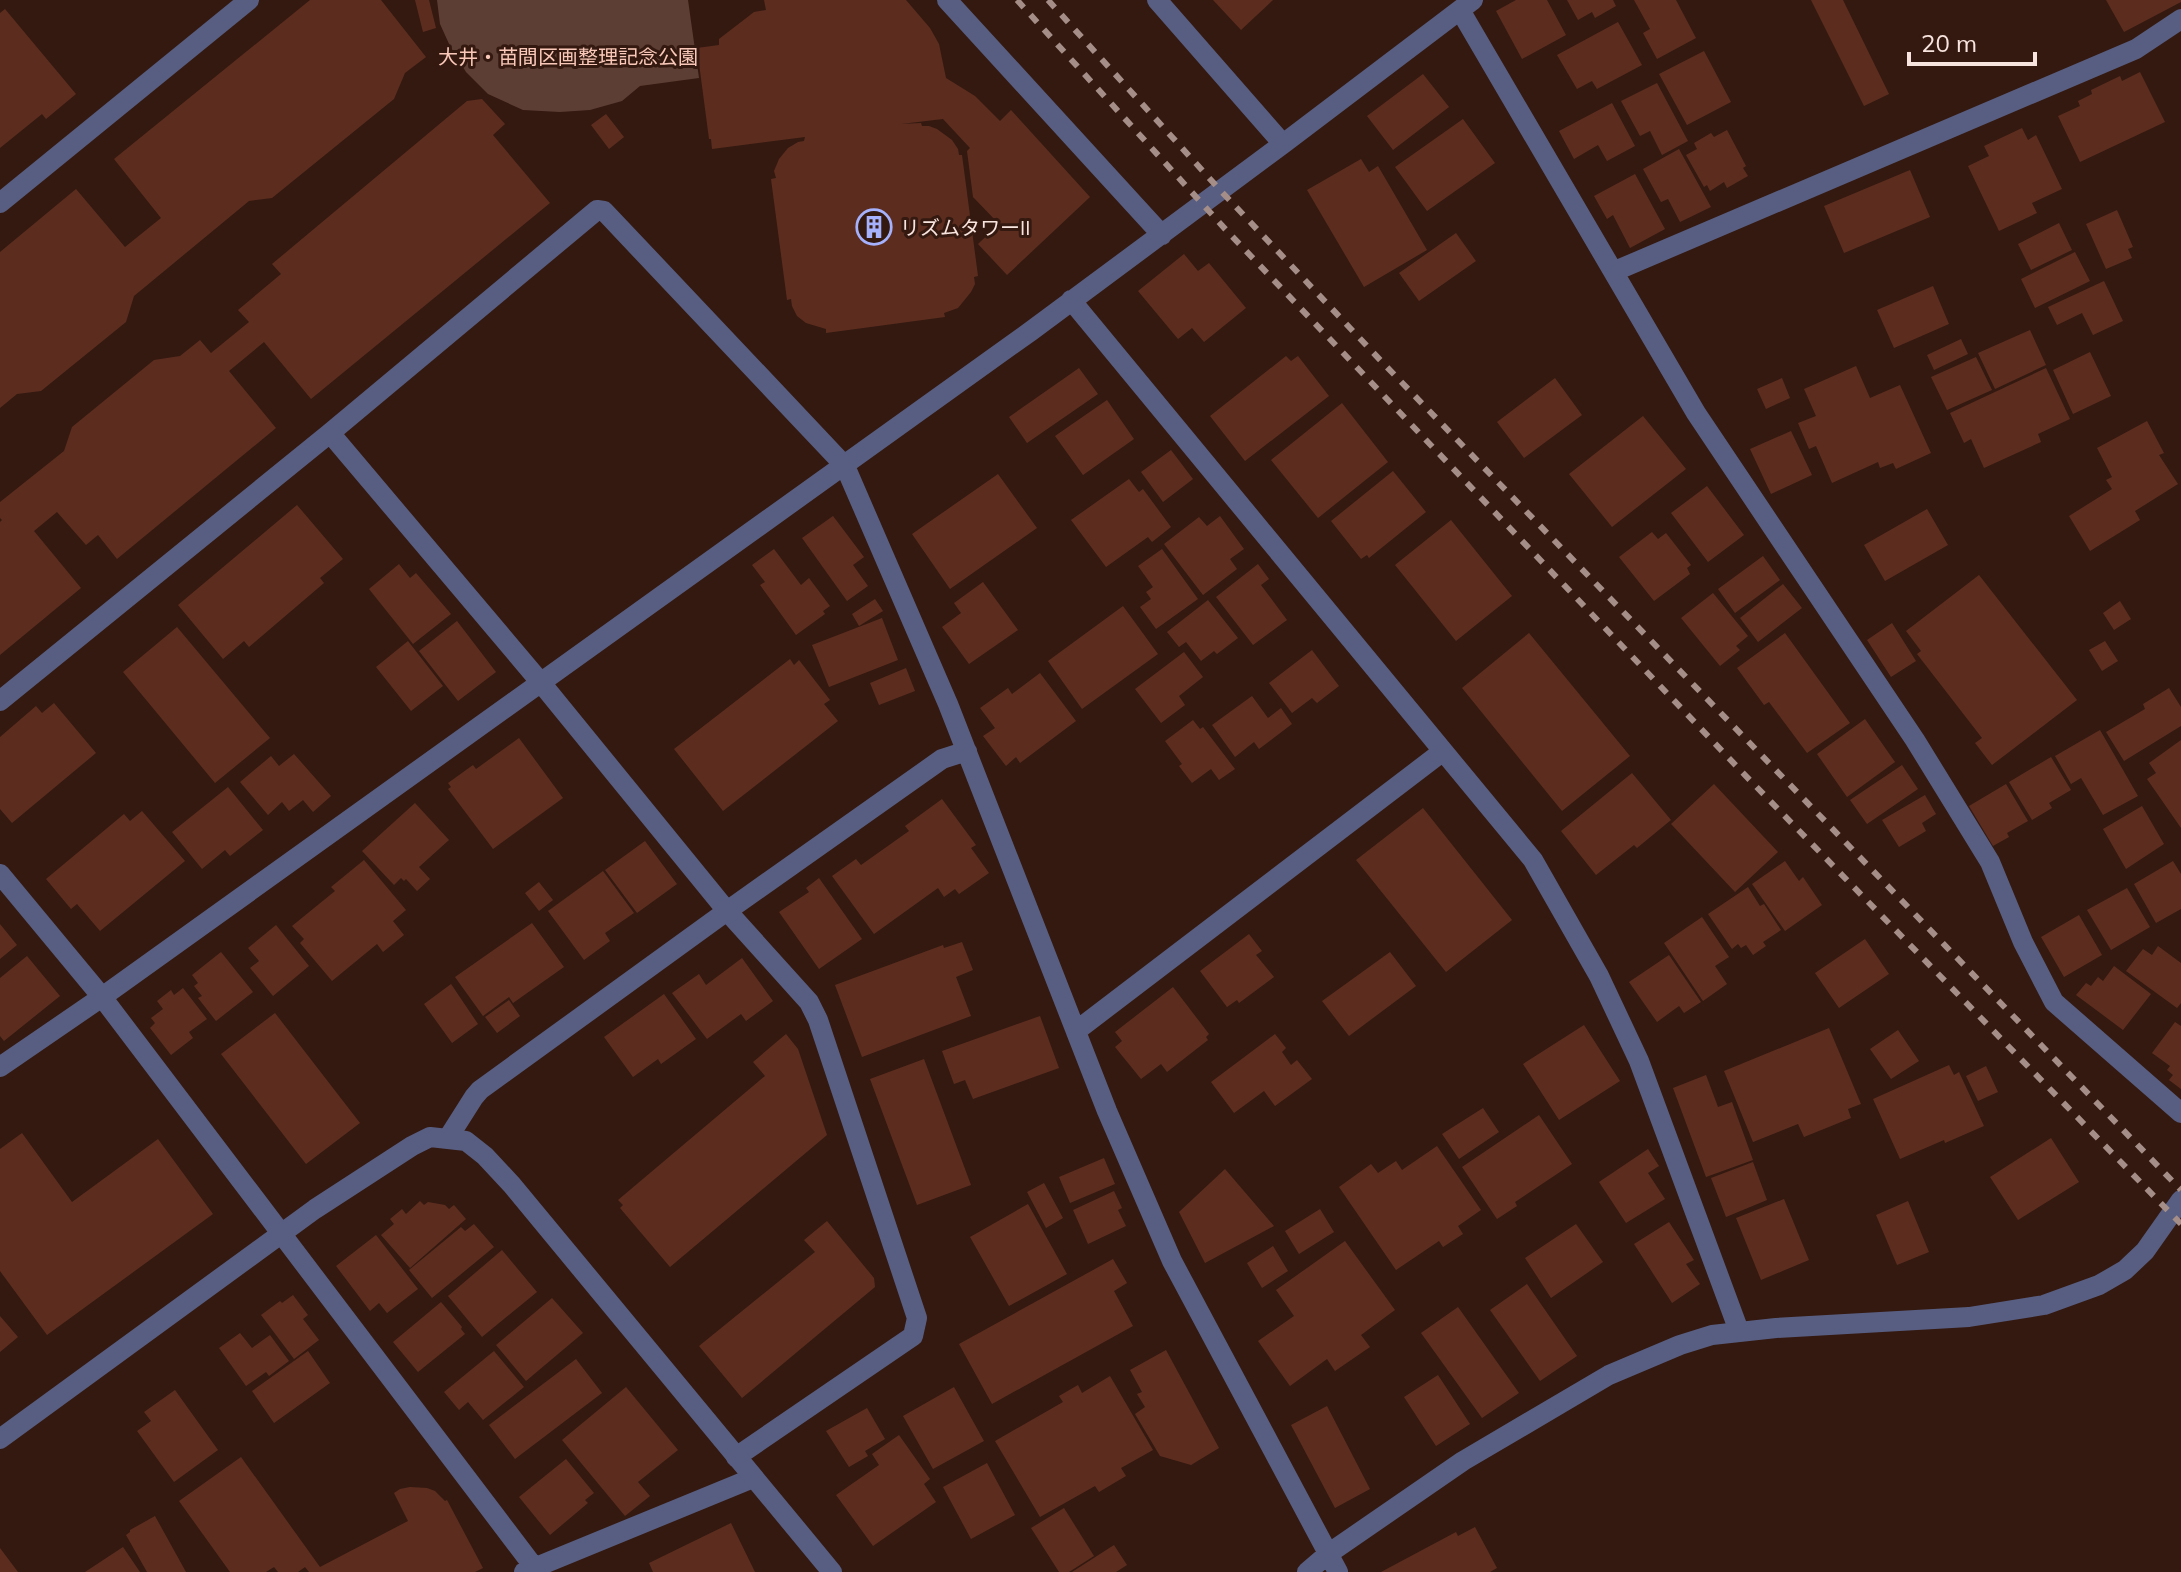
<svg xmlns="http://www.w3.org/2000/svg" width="2181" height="1572" font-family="Mulish,'Noto Sans JP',sans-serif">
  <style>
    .green { fill: #5d3e35 }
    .building { fill: #5c2d1f }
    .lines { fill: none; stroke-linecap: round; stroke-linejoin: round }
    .minor { stroke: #585e82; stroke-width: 20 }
    .tertiary { stroke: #585e82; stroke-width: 20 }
    .rail { stroke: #a58e87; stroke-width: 6; stroke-dasharray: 10 10; stroke-linecap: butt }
    .labels { text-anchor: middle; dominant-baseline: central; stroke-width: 6; stroke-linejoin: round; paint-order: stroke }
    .park-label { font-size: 20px; fill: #f9c8b8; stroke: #341910 }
    .poi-label { font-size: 20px; fill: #f8e4de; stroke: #341910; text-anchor: start }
  </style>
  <rect width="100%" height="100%" fill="#341910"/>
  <!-- green -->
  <path class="green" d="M437,0H688L699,78L640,86L622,101L590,110L560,112L523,110L488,94L466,72L450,46L440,24Z"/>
  <!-- building -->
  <path class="building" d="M310,0H381L426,57L405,73L394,99L272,198L249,201L134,296L126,322L41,391L17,394L0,408V252L76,189L125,247L161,218L114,159Z
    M415,0H429L436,28L423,32Z
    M764,0H906L930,28L939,44L946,78L975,96L1000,121L1011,110L1090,197L1007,275L978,244L999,224L973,197L967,151L970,148L943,119L901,124L921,123L922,126H929L937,129L952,140L958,149L959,155H962L978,276L974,277L975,284L971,292L958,308L944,313L945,317L826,333V329L806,323L797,316L792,306L791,299L787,300L771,179L776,178L774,171L779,159L788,148L798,142L804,141L805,137L712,149L711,139H709L697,48L719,45V39L754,12L766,10Z
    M1213,0H1273L1241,30Z
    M1516,0H1547L1566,35L1522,59L1496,11Z
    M1567,0H1613L1616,6L1595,18L1592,12L1578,20Z
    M1634,0H1676L1696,38L1657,59L1643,33L1650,29Z
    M1811,0H1843L1889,94L1864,106Z
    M2106,0H2181V2L2124,32Z
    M5,9L76,94L46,119L42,114L0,148V13Z
    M1618,22L1642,65L1597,89L1592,81L1577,89L1557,55Z
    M1704,51L1731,102L1687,125L1659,74Z
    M2140,72L2165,122L2080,162L2058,116L2080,106L2078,101L2092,94L2091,90L2120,76L2122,81Z
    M1423,74L1449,107L1393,150L1367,116Z
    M1657,83L1688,141L1662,155L1650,131L1640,136L1621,101Z
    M482,99L505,124L493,135L550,203L311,399L264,342L229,371L276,428L117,559L98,535L86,545L57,512L34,531L81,588L0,655V522L2,520L0,518V502L64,451L72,427L154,360L180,356L200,340L211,353L249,322L238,310L281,274L272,264L467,101Z
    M1612,103L1635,146L1607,161L1598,145L1574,159L1559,131Z
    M606,114L624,137L609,149L591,125Z
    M1463,119L1495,163L1427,211L1395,167Z
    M2022,128L2028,140L2036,135L2062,189L2032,203L2037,213L1999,231L1968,166L1989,156L1984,146Z
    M1727,130L1746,166L1743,168L1748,176L1727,188L1724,182L1710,191L1707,185L1704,187L1686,155L1697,149L1694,143L1711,133L1714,137Z
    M1679,149L1711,207L1680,222L1668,199L1661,202L1643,169Z
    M1361,159L1369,172L1378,166L1427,250L1364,287L1307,190Z
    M1910,170L1930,217L1844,253L1824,206Z
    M1635,174L1665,229L1630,248L1613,215L1607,219L1594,196Z
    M2117,210L2133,247L2128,249L2132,258L2106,269L2086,224Z
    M2059,223L2072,250L2031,270L2018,244Z
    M1456,233L1476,261L1419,301L1399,273Z
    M2075,252L2090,281L2035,308L2021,279Z
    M1184,254L1198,271L1209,263L1246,308L1204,342L1192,328L1178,339L1138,291Z
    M2104,281L2123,321L2093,335L2082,313L2057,325L2048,307Z
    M1933,286L1949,324L1894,348L1877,310Z
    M2030,330L2046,365L1995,389L1978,353Z
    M1961,339L1968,354L1934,370L1927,355Z
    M2090,352L2111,396L2073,414L2053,370Z
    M1286,356L1291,361L1298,356L1329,396L1245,461L1210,416Z
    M1976,357L1992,390L1947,410L1931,377Z
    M1856,366L1870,398L1900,385L1931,453L1896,469L1893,463L1880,468L1878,462L1832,483L1816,446L1809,449L1798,423L1816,416L1804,389Z
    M1079,368L1098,394L1027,443L1009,417Z
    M2046,368L2070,419L2038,434L2041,442L1984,468L1971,439L1964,443L1950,413Z
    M1555,378L1582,415L1524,458L1497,422Z
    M1782,378L1790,398L1766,409L1757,389Z
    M1107,400L1134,439L1083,475L1055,436Z
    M1342,403L1388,462L1318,518L1271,460Z
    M1643,416L1686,469L1612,527L1569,474Z
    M2147,421L2164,453L2159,455L2178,484L2135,511L2140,520L2090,551L2069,516L2112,489L2106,480L2112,477L2097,448Z
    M1791,431L1812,475L1771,494L1750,449Z
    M1171,450L1193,479L1163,502L1141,472Z
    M1393,471L1426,512L1369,558L1367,555L1361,559L1331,521Z
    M998,474L1037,528L950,589L912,534Z
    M1129,479L1139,492L1143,489L1171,527L1152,542L1148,537L1106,567L1071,520Z
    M1707,486L1744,535L1708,562L1671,513Z
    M297,505L343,559L320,578L324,583L249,647L244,641L223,659L178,605Z
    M1927,509L1948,545L1885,581L1864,545Z
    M833,516L864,557L853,565L868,586L847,601L802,538Z
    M1220,516L1244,549L1230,559L1237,569L1203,595L1164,544L1199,517L1207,526Z
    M1451,520L1512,596L1456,641L1395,565Z
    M1652,532L1658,539L1666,533L1691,565L1687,568L1690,574L1654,601L1619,557Z
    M774,549L801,585L809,578L830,606L823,611L825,614L796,635L760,585L765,582L752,565Z
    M1162,549L1198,599L1156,629L1140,607L1151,599L1146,592L1153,587L1138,566Z
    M1763,556L1780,580L1735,613L1718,589Z
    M399,564L410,578L416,573L451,614L413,644L369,589Z
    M1258,564L1269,579L1261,585L1287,620L1253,645L1216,597Z
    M1979,575L2077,700L1992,765L1975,743L1982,738L1917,654L1921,651L1906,631Z
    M983,582L1018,630L969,664L942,627L961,613L954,603Z
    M1783,584L1802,608L1758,642L1740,618Z
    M1713,593L1748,636L1736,646L1740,650L1720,666L1681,618Z
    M875,599L883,611L859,626L852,614Z
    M1208,600L1238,638L1217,654L1214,651L1201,661L1186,642L1179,647L1167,632Z
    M2120,601L2131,619L2114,630L2103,613Z
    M1123,606L1158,654L1082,709L1048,661Z
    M882,618L898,660L829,687L812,645Z
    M457,621L496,672L458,701L419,651Z
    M1892,623L1916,661L1891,677L1867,640Z
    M177,627L270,738L215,783L123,672Z
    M1529,633L1630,756L1562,811L1462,688Z
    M1785,633L1850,723L1807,753L1769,702L1764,705L1737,668Z
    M408,641L443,686L411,711L376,667Z
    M2105,641L2118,661L2102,671L2089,650Z
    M1312,650L1339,686L1317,703L1312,698L1292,713L1269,683Z
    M1184,652L1203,677L1179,696L1185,705L1161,723L1135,689Z
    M790,659L794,665L799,660L830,700L824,704L838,721L723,811L674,749Z
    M906,668L915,691L879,705L870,683Z
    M1040,673L1076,721L1020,763L1016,757L1006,766L983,736L995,728L980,708L1008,688L1012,694Z
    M2169,688L2181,707V726L2124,761L2106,732L2145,709L2143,704Z
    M1252,696L1268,718L1281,708L1292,724L1259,749L1254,742L1235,757L1212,725Z
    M54,703L96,753L12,823L0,809V737L36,706L42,713Z
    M1865,719L1895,762L1847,797L1817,754Z
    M1193,720L1200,729L1203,727L1235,769L1219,780L1211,769L1192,783L1179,766L1182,764L1165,741Z
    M2100,730L2138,796L2103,815L2081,778L2071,784L2055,756Z
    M519,738L563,798L493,849L448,789L451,787L448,783L473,765L476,769Z
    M2181,740V828L2147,779L2156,773L2149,763Z
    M294,754L331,796L313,812L303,800L289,811L282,802L268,815L240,782L271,756L279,766Z
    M2051,757L2071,790L2049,803L2052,808L2032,820L2009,782Z
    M1902,765L1918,789L1867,824L1850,800Z
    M1632,773L1671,820L1637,848L1634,845L1596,875L1561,831Z
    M1714,784L1778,852L1735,892L1671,824Z
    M2006,784L2028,821L2007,833L2009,837L1993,846L1969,806Z
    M228,787L263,830L230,856L225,850L202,869L172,832Z
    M1925,795L1936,814L1922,823L1926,831L1899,847L1882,820Z
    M942,799L976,845L971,848L989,873L959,894L955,889L944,897L938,888L874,934L832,876L856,859L861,865L909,831L905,826Z
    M415,803L449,840L419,867L430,879L417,891L406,879L404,881L401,878L394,885L362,851Z
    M2142,806L2164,844L2126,869L2103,829Z
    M1423,808L1512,920L1446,972L1356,860Z
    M142,811L185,861L100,931L77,904L71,909L46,879L124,814L130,821Z
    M645,841L677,884L637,913L605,870Z
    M364,860L406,910L393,921L404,935L383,952L377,944L332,981L300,943L304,939L292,926L335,891L331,887Z
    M1785,861L1799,881L1803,877L1822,905L1785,931L1752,884Z
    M2173,861L2181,874V909L2156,923L2134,884Z
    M603,871L634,913L605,933L610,941L584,960L548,911Z
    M819,878L862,939L819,969L779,912L809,892L806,888Z
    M539,882L553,900L539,911L525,893Z
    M1748,887L1760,906L1764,904L1781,930L1763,942L1766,946L1753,955L1746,945L1741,948L1738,944L1732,949L1708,914Z
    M2127,888L2150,927L2111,950L2087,910Z
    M2079,915L2102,955L2064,977L2041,937Z
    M1702,917L1729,957L1715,966L1727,984L1703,1001L1664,943Z
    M532,923L564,967L513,1003L509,997L483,1016L455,977Z
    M0,924L17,945L0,959Z
    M276,925L309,966L273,996L250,968L259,961L248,948Z
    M1249,934L1262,951L1256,955L1274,977L1239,1003L1237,1000L1227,1007L1200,971Z
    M1865,939L1889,974L1839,1008L1815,973Z
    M962,942L973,970L956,977L971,1016L862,1057L835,985L943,945L944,948Z
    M2158,946L2181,963V1003L2177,1008L2126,971L2143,949L2152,955Z
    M221,952L253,992L216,1021L198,998L202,996L194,986L198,983L192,975Z
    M1390,952L1416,986L1349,1036L1322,1001Z
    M1669,955L1701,1002L1684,1013L1679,1006L1657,1022L1629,982Z
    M27,956L60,996L4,1041L0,1036V978Z
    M742,958L773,1001L746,1021L741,1014L707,1039L672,993L699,974L706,985Z
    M2114,966L2151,994L2123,1030L2076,995L2086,983L2091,986L2098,977L2103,981Z
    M451,984L478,1024L452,1043L424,1004Z
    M1173,987L1209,1034L1206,1037L1208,1040L1167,1072L1161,1064L1141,1079L1115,1047L1122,1041L1115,1032Z
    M183,988L207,1019L189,1032L193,1038L171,1055L150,1028L155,1023L151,1018L163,1009L157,1001L171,990L174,995Z
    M664,994L696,1039L661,1064L658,1059L633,1077L604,1037Z
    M509,1000L520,1016L497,1033L485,1017Z
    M275,1013L360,1123L306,1164L221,1054Z
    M1040,1016L1059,1068L973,1099L965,1080L954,1084L942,1051Z
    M2175,1022L2181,1026V1089L2169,1080L2173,1075L2167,1070L2170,1066L2152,1053Z
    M1584,1025L1620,1081L1559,1120L1523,1064Z
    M1829,1028L1861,1104L1848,1109L1851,1118L1804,1137L1798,1124L1753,1142L1724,1071Z
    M1898,1030L1919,1061L1891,1079L1870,1049Z
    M786,1034L798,1049L827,1135L670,1267L620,1208L623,1205L618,1200L765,1076L753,1062Z
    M1275,1034L1286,1048L1282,1052L1291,1065L1297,1060L1312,1079L1275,1106L1264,1091L1234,1113L1211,1082Z
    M924,1059L971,1185L917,1205L870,1079Z
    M1949,1065L1954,1075L1959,1072L1984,1126L1945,1143L1944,1140L1900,1159L1873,1099Z
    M1986,1066L1998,1092L1978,1101L1966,1076Z
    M1706,1075L1718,1107L1732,1102L1753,1160L1706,1177L1673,1088Z
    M1483,1108L1499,1132L1459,1159L1442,1134Z
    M1539,1115L1572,1164L1515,1202L1517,1206L1497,1219L1462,1167Z
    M22,1133L72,1202L158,1139L213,1214L47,1335L0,1271V1149Z
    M2051,1138L2079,1182L2018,1220L1990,1177Z
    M1437,1146L1481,1210L1458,1226L1463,1234L1443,1247L1439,1241L1396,1270L1339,1187L1371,1164L1378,1173L1396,1161L1402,1170Z
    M1648,1149L1659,1166L1648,1173L1665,1199L1626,1223L1599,1182Z
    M1104,1158L1115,1184L1070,1203L1059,1177Z
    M1753,1162L1767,1200L1726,1217L1711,1178Z
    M1225,1169L1274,1226L1205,1263L1179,1212Z
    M1044,1183L1063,1218L1046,1228L1027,1192Z
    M1114,1191L1122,1208L1118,1210L1126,1226L1088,1244L1073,1210Z
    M1784,1199L1809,1260L1761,1280L1736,1218Z
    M420,1201L424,1205L428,1202L445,1205L449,1209L454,1205L466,1219L410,1268L381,1235L394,1224L390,1219L402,1209L406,1214Z
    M1908,1201L1929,1252L1897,1265L1876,1215Z
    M1028,1204L1067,1274L1009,1306L970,1237Z
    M1320,1209L1334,1232L1299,1254L1285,1231Z
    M827,1221L874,1278L875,1287L742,1398L699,1346L815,1252L804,1240Z
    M1669,1222L1694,1260L1686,1264L1700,1284L1672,1303L1634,1244Z
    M474,1224L494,1247L432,1298L409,1270L461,1227L465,1231Z
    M1576,1224L1603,1262L1551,1298L1525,1258Z
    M376,1235L418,1289L387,1313L379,1303L370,1311L336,1266Z
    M1345,1241L1395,1310L1361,1335L1370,1347L1335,1371L1327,1359L1290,1386L1258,1341L1294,1316L1276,1290Z
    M1273,1246L1288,1271L1262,1288L1247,1263Z
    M502,1250L537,1292L482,1337L448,1296Z
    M1113,1259L1127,1283L1114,1291L1133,1326L992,1404L959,1344Z
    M1527,1284L1577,1356L1540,1381L1490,1310Z
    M293,1295L308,1315L303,1319L319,1340L294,1359L261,1315L280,1301L282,1303Z
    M552,1298L583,1333L526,1381L496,1345Z
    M441,1302L462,1327L461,1329L465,1334L418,1372L393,1342Z
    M1458,1307L1519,1393L1482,1418L1421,1333Z
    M0,1316L18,1337L0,1352Z
    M240,1333L252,1348L270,1335L289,1361L269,1376L266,1372L246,1386L219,1348Z
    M1166,1350L1219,1448L1191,1465L1160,1456L1135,1414L1145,1407L1137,1394L1142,1392L1130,1370Z
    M308,1351L330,1383L274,1423L252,1391Z
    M494,1351L524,1387L483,1420L468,1402L459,1410L444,1392Z
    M576,1359L602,1393L515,1459L489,1425Z
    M1438,1375L1470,1424L1436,1446L1404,1397Z
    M1110,1376L1153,1450L1121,1468L1126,1476L1099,1492L1095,1486L1040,1517L995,1441L1063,1402L1059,1396L1078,1385L1082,1393Z
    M626,1387L678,1450L638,1482L650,1496L625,1516L562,1440Z
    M954,1387L984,1441L933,1469L903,1416Z
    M175,1390L218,1450L174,1482L137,1431L151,1421L144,1412Z
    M1327,1406L1370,1489L1335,1508L1291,1425Z
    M867,1408L885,1439L865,1451L868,1456L849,1467L826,1431Z
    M899,1435L930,1479L924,1484L936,1502L873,1546L836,1495L879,1465L872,1454Z
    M241,1457L320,1567L408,1521L394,1493L400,1489L410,1487L427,1488L435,1491L445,1501L447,1500L483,1568L475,1572H309L305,1567L298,1572H278L274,1567L266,1572H230L179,1501Z
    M566,1459L594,1493L585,1500L588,1503L550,1535L519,1497Z
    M987,1463L1015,1515L971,1539L943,1487Z
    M1064,1508L1094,1556L1069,1572H1059L1031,1528Z
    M155,1516L186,1572H147L126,1535L130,1532V1530Z
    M731,1523L755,1572H653L649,1563Z
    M1475,1527L1497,1568L1490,1572H1381L1456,1532L1458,1536Z
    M1114,1545L1127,1565L1116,1572H1072Z
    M123,1547L140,1572H85Z
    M0,1548L18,1572H0Z"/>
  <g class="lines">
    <!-- minor -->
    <path class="minor" d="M947,0L1162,235
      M1157,0L1283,144
      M1460,10L1696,413L1915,740L1990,862L2023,942L2054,1002L2181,1113
      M0,203L249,0
      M1615,271L2136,49L2181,19
      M1071,300L1533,860L1599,976L1639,1061L1739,1331
      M330,433L542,684L727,911L809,1002L818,1020L917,1318L913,1336L736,1457
      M0,701L330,433L597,210L604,211L845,466L948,704L1107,1111L1172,1261L1338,1572
      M0,874L102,997L534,1567
      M1076,1031L1442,752
      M0,1067L102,997L1031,331L1283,144L1473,0
      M448,1138L474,1097L480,1090L727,911L942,759L967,751
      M524,1572L753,1478
      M1307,1572L1328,1554L1463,1461L1609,1375L1680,1345L1712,1335L1776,1328L1969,1317L2044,1305L2099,1285L2125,1270L2145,1251L2181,1200"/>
    <!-- tertiary -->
    <path class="tertiary" d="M0,1439L315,1209L412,1146L430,1137L466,1141L485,1156L512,1185L832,1572"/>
    <!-- rail -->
    <path class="rail" d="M1017,0L1227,231L1743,773L2181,1224
      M1048,0L1220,190L1383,363L2181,1190"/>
  </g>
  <!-- icons -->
  <defs>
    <symbol id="building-ring" viewBox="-11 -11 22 22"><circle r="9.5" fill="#341910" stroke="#a5b1fc" stroke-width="1.5"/><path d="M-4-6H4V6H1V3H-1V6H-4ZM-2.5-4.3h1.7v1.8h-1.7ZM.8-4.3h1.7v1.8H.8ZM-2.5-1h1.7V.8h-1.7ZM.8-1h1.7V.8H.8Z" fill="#a5b1fc"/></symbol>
  </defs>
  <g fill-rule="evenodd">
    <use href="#building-ring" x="854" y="207" width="40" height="40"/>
  </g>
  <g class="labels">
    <!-- park labels -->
    <g class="park-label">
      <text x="568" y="56">大井・苗間区画整理記念公園</text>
    </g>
    <!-- poi labels -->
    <g class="poi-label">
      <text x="900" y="227">リズムタワーII</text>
    </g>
  </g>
  <!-- scale -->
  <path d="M1909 52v12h126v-12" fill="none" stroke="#f8e4de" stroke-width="4"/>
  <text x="1921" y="52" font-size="24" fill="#f8e4de" stroke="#341910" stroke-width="6" paint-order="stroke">20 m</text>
</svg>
